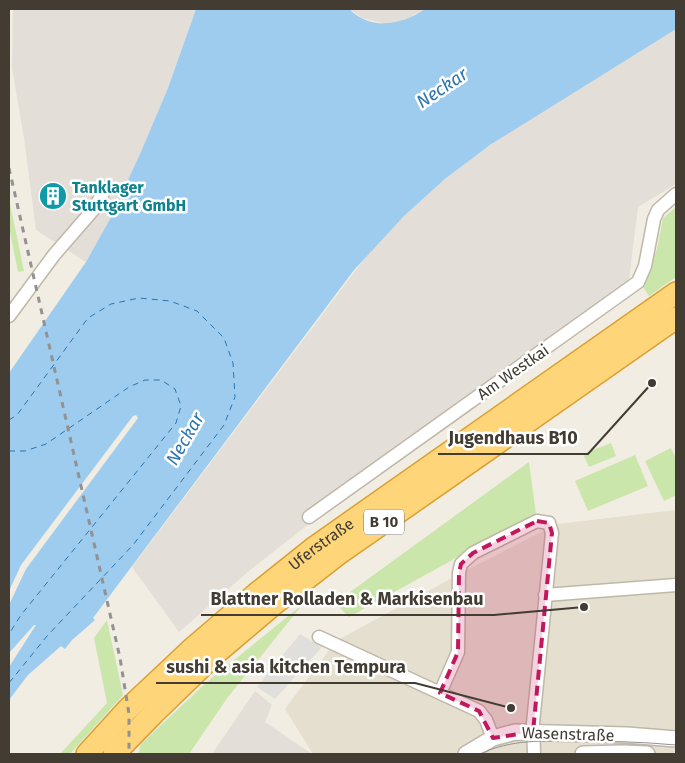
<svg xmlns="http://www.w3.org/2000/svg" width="685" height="763" font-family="'Fira Sans',sans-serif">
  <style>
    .residential { fill: #e5dfd0 }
    .industrial { fill: #e3ded7 }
    .green { fill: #cae6aa }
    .parking { fill: #e1dfdb }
    .water { fill: #9dccef }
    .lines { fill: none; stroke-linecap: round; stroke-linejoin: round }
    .ferry { stroke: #2e75ac; stroke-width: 1; stroke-dasharray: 6 5; stroke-linecap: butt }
    .minor-casing { stroke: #bfb7a8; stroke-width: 15 }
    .tertiary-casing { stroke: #bfb7a8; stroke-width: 18 }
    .trunk-casing { stroke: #dc9f31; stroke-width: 24 }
    .minor { stroke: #fff; stroke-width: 12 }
    .tertiary { stroke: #fff; stroke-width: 15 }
    .trunk { stroke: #fed578; stroke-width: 21 }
    .tram { stroke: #929292; stroke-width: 1 }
    .rail { stroke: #929292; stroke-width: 3; stroke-dasharray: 6 6; stroke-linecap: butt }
    .marked { fill: #c2185b; fill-opacity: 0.2; stroke: #c2185b; stroke-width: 4; stroke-dasharray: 10 6; stroke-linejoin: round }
    .labels { text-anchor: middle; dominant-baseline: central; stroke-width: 5; stroke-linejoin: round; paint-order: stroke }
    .shield { fill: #fff; stroke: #7b7670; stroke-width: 1 }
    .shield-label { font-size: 15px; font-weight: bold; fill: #423c33 }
    .culture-label { font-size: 16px; font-weight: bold; fill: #0d838f; stroke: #fff; text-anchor: start }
    .street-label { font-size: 16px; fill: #423c33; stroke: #fff }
    .water-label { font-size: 18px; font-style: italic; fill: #2e75ac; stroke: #fff }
    .leader { fill: none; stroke: #423c33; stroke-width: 2 }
    .callout-dot { fill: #423c33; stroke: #fff; stroke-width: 2 }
    .callout-label { font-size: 18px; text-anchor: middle; font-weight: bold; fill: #423c33; stroke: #fff; stroke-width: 5; stroke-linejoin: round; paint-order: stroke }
  </style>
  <rect width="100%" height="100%" fill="#f1ede2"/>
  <!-- residential -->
  <path class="residential" d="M676,510V754H313L285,709L336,641L467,570L557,524Z"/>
  <!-- industrial -->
  <path class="industrial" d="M13,9H196L168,88L142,152L110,219L86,262L36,230L24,138L12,68Z
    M349,9H425L405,20L387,24L362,18Z
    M676,29V184L638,207L627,296L334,504L249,571L179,632L132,567L371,250L404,216L446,178L473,157L536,115Z
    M255,691L272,705L265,722L312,754H212Z"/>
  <!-- green -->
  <path class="green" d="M9,199L24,271L18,272L9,227Z
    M675,208L676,277L649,296L642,285L657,249L663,218Z
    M611,443L616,456L589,467L583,454Z
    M671,448L676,459V495L664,501L645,461Z
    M635,455L648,486L588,511L575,481Z
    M529,462L536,514L349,617L335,603Z
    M303,604L228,697L189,754H139L140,745L207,682Z
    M107,620L123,695L70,754H60L107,703L94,638Z"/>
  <!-- parking -->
  <path class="parking" d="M300,634L322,647L275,699L257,687Z"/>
  <!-- water -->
  <path class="water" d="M196,9H349C371,31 402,25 425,9H676V29L490,145L446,178L404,216L354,270L93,618L95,620L72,640L65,649L61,646L28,675L9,700V667L36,625H34L9,653V605L26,569L138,418L136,415L133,416L21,565L9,591V373L86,262L110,219L141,152L168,88Z"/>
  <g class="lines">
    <!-- ferry -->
    <path class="ferry" d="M9,420L17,415L88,318L111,304L139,298L170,301L197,311L224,338L233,363L235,397L224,425L133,545L47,636L9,683
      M9,451H25L46,444L129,387L145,380H161L175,389L181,406L176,423L21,615L9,634"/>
    <defs>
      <path id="minor" d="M9,316L54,255L93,210L106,188
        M309,517L638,282L645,266L654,219L658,210L676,194
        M545,595L676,585
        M319,637L479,711L486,720L493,738
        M440,693L458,652L459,573L461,564L473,553L537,521L549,523L552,533L533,723L534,754"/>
      <path id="tertiary" d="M466,754L493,738L515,732L627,735L676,739
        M583,754L621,753L647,754"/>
      <g id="trunk">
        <path id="s1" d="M87,754L127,710L194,647L256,594L315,547L676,293"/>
        <path d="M114,754L153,714L215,654L274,604L337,555L676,318"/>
      </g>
    </defs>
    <!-- minor casing -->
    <use href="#minor" class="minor-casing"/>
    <!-- tertiary casing -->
    <use href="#tertiary" class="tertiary-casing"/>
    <!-- trunk casing -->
    <use href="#trunk" class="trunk-casing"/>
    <!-- minor -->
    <use href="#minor" class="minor"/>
    <!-- tertiary -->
    <use href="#tertiary" class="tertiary"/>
    <!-- trunk -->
    <use href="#trunk" class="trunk"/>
    <!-- tram -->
    <path class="tram" d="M480,754C511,739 543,741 577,741C610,741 643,742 676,745"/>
    <!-- rail -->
    <path class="rail" d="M9,168L120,658L129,714V754"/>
  </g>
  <!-- marked area -->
  <path class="marked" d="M537,521L549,523L552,533L533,732L493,738L479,711L440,693L458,652L459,573L461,564L473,553Z"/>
  <!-- icons -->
  <defs>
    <symbol id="building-disc" viewBox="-11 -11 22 22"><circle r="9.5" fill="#0f9aa8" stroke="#fff"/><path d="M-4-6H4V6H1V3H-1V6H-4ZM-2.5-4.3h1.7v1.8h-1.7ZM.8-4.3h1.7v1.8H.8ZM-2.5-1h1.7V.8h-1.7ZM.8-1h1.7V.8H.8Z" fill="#fff"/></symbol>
  </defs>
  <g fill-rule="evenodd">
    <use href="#building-disc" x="37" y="180" width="32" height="32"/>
  </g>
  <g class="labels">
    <!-- shield labels -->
    <rect class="shield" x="364" y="509.5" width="40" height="25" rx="4"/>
    <g class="shield-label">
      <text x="384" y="522">B 10</text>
    </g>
    <!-- culture labels -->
    <g class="culture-label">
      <text x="72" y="187">Tanklager<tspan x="72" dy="18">Stuttgart GmbH</tspan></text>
    </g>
    <!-- street labels -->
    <g class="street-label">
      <text transform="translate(513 372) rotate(-35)">Am Westkai</text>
      <text stroke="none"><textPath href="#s1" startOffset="315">Uferstraße</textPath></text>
      <text transform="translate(568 734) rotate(2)">Wasenstraße</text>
    </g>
    <!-- water labels -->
    <g class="water-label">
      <text transform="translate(442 88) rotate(-34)">Neckar</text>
      <text transform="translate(185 439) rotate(-60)">Neckar</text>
    </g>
  </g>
  <!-- callouts -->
  <path class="leader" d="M652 383L588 454H438M584 607L494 615H201M511 708L415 683H156"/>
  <g class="callout-dot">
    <circle cx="652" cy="383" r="5"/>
    <circle cx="584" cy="607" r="5"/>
    <circle cx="511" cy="708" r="5"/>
  </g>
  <g class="callout-label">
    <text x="513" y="444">Jugendhaus B10</text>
    <text x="347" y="605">Blattner Rolladen &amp; Markisenbau</text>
    <text x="286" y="673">sushi &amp; asia kitchen Tempura</text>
  </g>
  <!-- border -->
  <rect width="685" height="763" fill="none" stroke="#423c33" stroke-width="20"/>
</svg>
